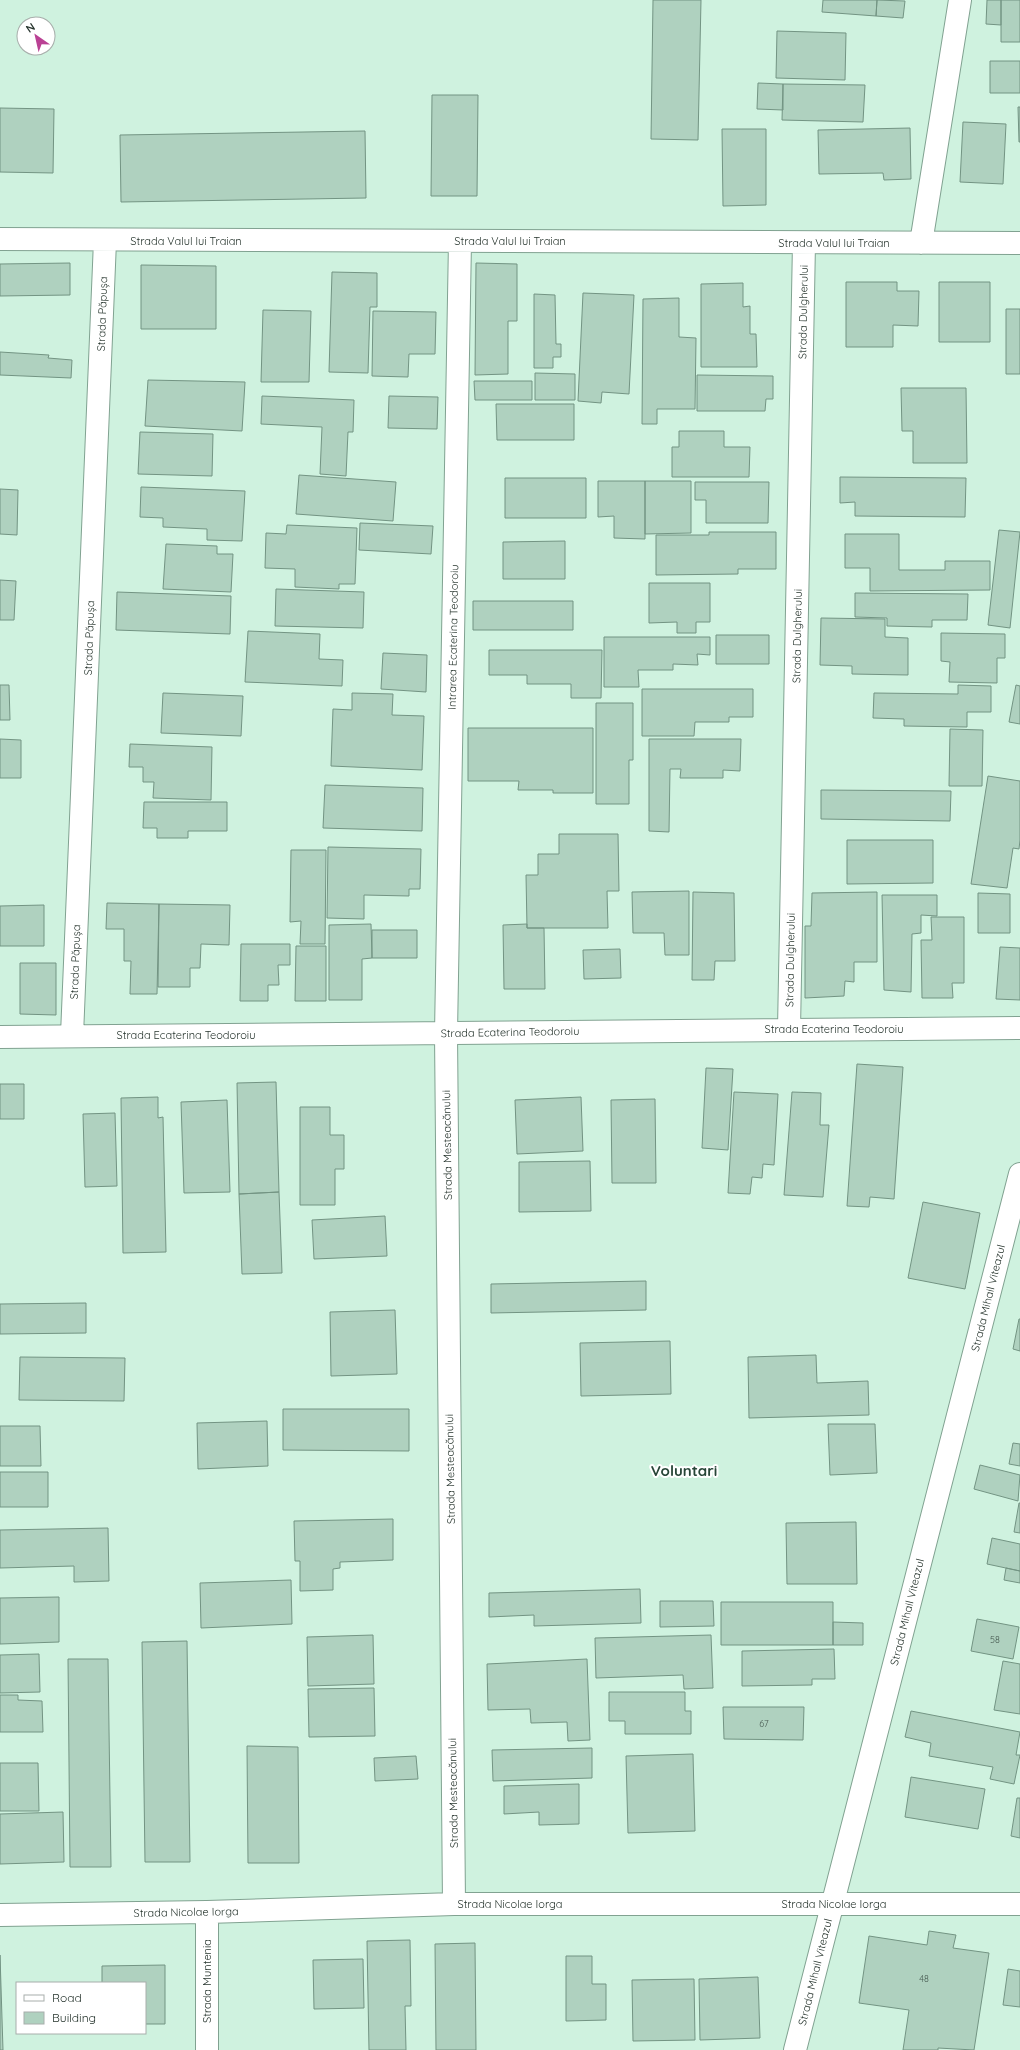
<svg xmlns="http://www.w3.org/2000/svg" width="1020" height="2050" font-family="Quicksand,sans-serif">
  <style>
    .building { fill: #afd1bf; stroke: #739483 }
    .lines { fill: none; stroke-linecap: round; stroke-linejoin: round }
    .minor-casing { stroke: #81a291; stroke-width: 24 }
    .minor { stroke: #fff; stroke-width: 22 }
    .labels { text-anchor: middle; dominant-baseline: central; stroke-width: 4; stroke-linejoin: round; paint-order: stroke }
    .number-label { font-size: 9px; fill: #485b52 }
    .street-label { font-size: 11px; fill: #26342d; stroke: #fff }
    .district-label { font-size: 15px; font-weight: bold; fill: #284638; stroke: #fff }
  </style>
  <rect width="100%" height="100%" fill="#cff2df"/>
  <!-- building -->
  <path class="building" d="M653,0H701L698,140L651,139Z
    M823,0H877L876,16L822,12Z
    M877,0L905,1L903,18L876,16Z
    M987,0H1001V25L986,24Z
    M1001,0H1020V42H1001Z
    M777,31L846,33L845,80L776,78Z
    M990,61H1020V93H990Z
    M758,83L783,84V110L757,109Z
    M783,84L865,85L863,122L782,120Z
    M432,95H478L477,196H431Z
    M1018,107H1020V142H1019Z
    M0,108L54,109L53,173L0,172Z
    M963,122L1006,124L1003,184L960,182Z
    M910,128L911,179L884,180L883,173L819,174L818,130Z
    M722,129H766V205L723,206Z
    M365,131L366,198L121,202L120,135Z
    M70,263V295L0,296V264Z
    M476,263L517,264V321H508V374L475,375Z
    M141,265L216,266V329H141Z
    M332,272L377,273V307H370L368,373L329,372Z
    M846,282H897V291H919L918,326L893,325V347H846Z
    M939,282H990V342H939Z
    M743,283V307L750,306V334H756L757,367H701V284Z
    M583,293L634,295L629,394L602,392L601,403L578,401Z
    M534,294L555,295L556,344H561V357H553V368H534Z
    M679,298V337L696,338L695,409H657V424H642L643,299Z
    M1006,309H1020V374H1006Z
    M263,310L311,311L309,382H261Z
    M373,311L436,312L435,354H409L408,377L372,376Z
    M0,352L49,355L48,358L72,360L71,378L0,375Z
    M535,373L575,374V400H535Z
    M697,375L773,376V399H766L765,411H697Z
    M148,380L245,382L242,431L145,426Z
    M474,381H532V400H475Z
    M901,388H966L967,463H913V431H902Z
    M262,396L354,400L353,432H348L346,476L320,474L322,427L261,424Z
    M389,396L438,397L437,429L388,428Z
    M496,404H574V440H497Z
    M679,431H724V447H750L749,477H672V447H679Z
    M140,432L213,434L212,476L138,474Z
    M299,475L396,482L393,521L296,514Z
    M840,477L966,478L965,517L855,516V502L840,503Z
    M505,478H586V518H505Z
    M598,481H645V539L614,538V516L598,517Z
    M645,481H691V533L645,534Z
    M695,482H769L768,523H706V500H695Z
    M141,487L245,491L242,541L207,540V529L163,527V518L140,517Z
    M0,489L18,490L17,535L0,534Z
    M360,523L433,526L431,554L359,550Z
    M287,525L357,528L355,584H339V589L295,587V569L265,568L266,533L286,534Z
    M999,530L1020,532L1010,628L988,625Z
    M709,532H776V569H738V574L656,575V535H709Z
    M845,534H899V570H945V561H990V590L870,591V568H845Z
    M565,541V579H503V542Z
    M166,544L217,546V554H233L231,592L163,589Z
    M0,580L16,581L14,620H0Z
    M649,583H710V622H696V633H677V622L649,623Z
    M276,589L364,592L363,628L275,626Z
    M117,592L231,596L230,634L116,630Z
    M855,593L968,594L967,620H932V627L887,626V618L855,617Z
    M473,601H573V630H473Z
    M821,618L885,619V637L908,638V675L852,674V666L820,665Z
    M248,631L320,634L319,659L343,660L342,686L245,682Z
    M941,633L1005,634V658H997V683L949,682L950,662L941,661Z
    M716,635H769V664H716Z
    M604,637H710V655L697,654L698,665L673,664V670H638L639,687H604Z
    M489,650H602L601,698H571V684H527V675H489Z
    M383,653L427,655L426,692L381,689Z
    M0,685H9L10,720H0Z
    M958,685L991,686V712H967V727L904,726V719L873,718L874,693L958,694Z
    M1016,685L1020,686V724L1009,722Z
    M642,689H753V717H729V722H695L694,736H642Z
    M163,693L243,696L241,736L161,733Z
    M352,693L393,694L392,715L424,716L422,770L331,766L333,709L352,710Z
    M596,703H633V760H629V804H596Z
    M468,728H593V793H553V790H518L519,781H468Z
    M950,729L983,730L982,786H949Z
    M0,739L21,740V778H0Z
    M649,739H741L740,771L723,770V778H680L681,769H670L669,832L649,831Z
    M130,744L212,747L211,800L153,798L154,782H143V767H129Z
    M988,776L1020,781V840L1019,849L1013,848L1007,888L971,884Z
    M325,785L423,788L422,831L323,828Z
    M821,790L951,791L950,821L821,819Z
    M144,802H227V831H188V838H157V828H143Z
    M559,834H618L619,891H607L608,928H527L526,875H538V854H559Z
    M847,840H933V883L847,884Z
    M328,847L421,849L420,889H409V896L364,895V919L327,918Z
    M291,850H326L325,944H300L301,921L290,922Z
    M689,891V955H665L664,933H633L632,892Z
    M693,892L734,893L735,961H715L714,980H692Z
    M877,892V962H854V982L845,981L844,996L805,998V926H811L812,893Z
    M978,893L1010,894V933H978Z
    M882,895H937V916L921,915V933L912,934L911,992L884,990Z
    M107,903L159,904L157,994H130L131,961H124V929H106Z
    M159,904L230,905L229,945L201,944L200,968H190V987H158Z
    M44,905V946H0V906Z
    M931,917H964V983H952L953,998H922L921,940H932Z
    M371,924L372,958L362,959V1000H329V925Z
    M527,924V928H544L545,989H504L503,925Z
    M372,930H417V958H372Z
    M241,944H290V965H278L279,985H268V1001H240Z
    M296,946H326V1001H295Z
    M1000,947L1020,948V1000L996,999Z
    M620,949L621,978L584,979L583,950Z
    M20,963H56V1015L20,1014Z
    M857,1064L903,1067L894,1199L870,1197L869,1207L847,1206Z
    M706,1068L733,1069L728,1150L702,1148Z
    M276,1082L279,1192L239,1194L237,1083Z
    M0,1084H24V1119H0Z
    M734,1092L778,1094L774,1165L763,1164L762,1178L752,1177L750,1194L728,1193Z
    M792,1092L821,1093L820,1125H829L823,1197L784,1195Z
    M158,1097V1118L163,1117L166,1252L123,1253L121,1098Z
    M581,1097L583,1151L517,1154L515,1100Z
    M655,1099L656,1183H612L611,1100Z
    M227,1100L230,1192L184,1193L181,1102Z
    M300,1107H330V1135H344V1169H335V1205H300Z
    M115,1113L117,1186L85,1187L83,1114Z
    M590,1161L591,1211L519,1212V1162Z
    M279,1192L282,1273L242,1274L239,1194Z
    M923,1202L980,1213L965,1289L908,1278Z
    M385,1216L387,1256L314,1259L312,1220Z
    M646,1281V1310L491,1313V1284Z
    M86,1303V1333L0,1334V1304Z
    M395,1310L397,1374L331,1376L330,1312Z
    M1019,1319H1020V1351L1013,1349Z
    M670,1341L671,1394L581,1396L580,1343Z
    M816,1355L817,1383L868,1381L869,1415L749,1418L748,1357Z
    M20,1357L125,1358L124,1401L19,1400Z
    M283,1409H409V1451L283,1450Z
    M267,1421L268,1466L198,1469L197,1423Z
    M828,1424H875L877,1473L830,1475Z
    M0,1426H40L41,1466H0Z
    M1013,1443L1020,1444V1466L1009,1464Z
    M980,1465L1020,1475L1018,1501L974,1489Z
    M0,1472H48V1507H0Z
    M1019,1503H1020V1533L1014,1532Z
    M393,1519V1560L340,1562V1568L333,1569V1590L300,1591V1561H295L294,1521Z
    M856,1522L857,1584H787L786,1523Z
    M108,1528L109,1581L74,1582V1566L0,1568V1530Z
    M992,1538L1020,1544V1571L987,1564Z
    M1006,1568L1020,1571V1583L1004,1580Z
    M291,1580L292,1624L201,1628L200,1583Z
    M640,1589L641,1623L534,1626V1615L489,1617V1593Z
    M59,1597V1642L0,1644V1598Z
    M660,1601H713L714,1626L660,1627Z
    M721,1602H833V1645H721Z
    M977,1619L1019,1627L1013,1659L971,1651Z
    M833,1622L863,1623V1645H833Z
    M373,1635L374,1684L308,1686L307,1637Z
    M711,1635L713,1688L684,1689L683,1675L596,1678L595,1638Z
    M187,1641L190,1862H145L142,1642Z
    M834,1649L835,1679H812V1685L742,1686V1651Z
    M39,1654L40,1692L0,1693V1655Z
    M68,1659H108L111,1867H70Z
    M587,1659L590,1740L568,1741L567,1722L531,1723L530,1709L488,1710L487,1664Z
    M1003,1661L1020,1664V1714L994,1710Z
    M374,1688L375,1736L309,1737L308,1689Z
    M609,1692H685V1711H691V1734H625V1721H609Z
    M0,1695H18V1700L42,1701L43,1732H0Z
    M723,1707H804L803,1740L724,1739Z
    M911,1711L1020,1732L1016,1755H1020L1014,1784L990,1779L993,1767L929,1756L931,1743L905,1737Z
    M247,1746L298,1747L299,1863H248Z
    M592,1748V1778L493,1781L492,1750Z
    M693,1754L695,1831L628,1833L626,1756Z
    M416,1756L418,1779L375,1781L374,1758Z
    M0,1763H38L39,1811H0Z
    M911,1777L985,1789L978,1829L905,1817Z
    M579,1784V1824L539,1825V1812L504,1814V1786Z
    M1017,1798H1020V1838L1011,1836Z
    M63,1812L64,1862L0,1864V1814Z
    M929,1931L956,1935L953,1948L989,1953L974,2050L938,2048V2050H903L909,2010L859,2003L869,1936L927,1945Z
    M410,1940L411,2006H405L406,2050H369L367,1941Z
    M475,1943L476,2050H436L435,1944Z
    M0,1955L3,2050H0Z
    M566,1956H592V1984H606V2020L566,2021Z
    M363,1959L364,2008L314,2009L313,1960Z
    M165,1965V2024H145V1983H102V1966Z
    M1008,1969L1020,1971V2007L1003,2005Z
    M758,1977L760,2038L700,2040L699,1979Z
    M694,1979L695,2040L633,2041L632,1980Z"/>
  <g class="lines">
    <defs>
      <path id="minor" d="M0,239L1020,243
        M921,243L960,0
        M789,1029L804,243
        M72,1035L105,241
        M0,1037L1020,1028
        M454,1904L446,1033L460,241
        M0,1915L207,1912L454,1904H1020
        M207,2050V1912
        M795,2050L1020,1174"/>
    </defs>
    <!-- minor casing -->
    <use href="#minor" class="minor-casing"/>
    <!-- minor -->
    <use href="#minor" class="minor"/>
  </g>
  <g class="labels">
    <!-- number labels -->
    <g class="number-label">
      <text x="995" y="1639">58</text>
      <text x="764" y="1723">67</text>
      <text x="924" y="1978">48</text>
    </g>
    <!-- street labels -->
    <g class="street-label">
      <text x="186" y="241">Strada Valul lui Traian</text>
      <text x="510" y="241">Strada Valul lui Traian</text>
      <text x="834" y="243">Strada Valul lui Traian</text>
      <text transform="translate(803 312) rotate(-89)">Strada Dulgherului</text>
      <text transform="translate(102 314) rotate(-88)">Strada Păpușa</text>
      <text transform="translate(797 636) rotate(-89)">Strada Dulgherului</text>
      <text transform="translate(453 637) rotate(-89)">Intrarea Ecaterina Teodoroiu</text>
      <text transform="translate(89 638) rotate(-88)">Strada Păpușa</text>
      <text transform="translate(790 960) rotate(-89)">Strada Dulgherului</text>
      <text transform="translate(75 962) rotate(-88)">Strada Păpușa</text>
      <text x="834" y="1029">Strada Ecaterina Teodoroiu</text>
      <text transform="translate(510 1032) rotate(-1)">Strada Ecaterina Teodoroiu</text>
      <text x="186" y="1035">Strada Ecaterina Teodoroiu</text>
      <text transform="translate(447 1145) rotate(-91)">Strada Mesteacănului</text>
      <text transform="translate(988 1298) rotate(-76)">Strada Mihail Viteazul</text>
      <text transform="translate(450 1469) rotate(-91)">Strada Mesteacănului</text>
      <text transform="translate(907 1612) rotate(-76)">Strada Mihail Viteazul</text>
      <text transform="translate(453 1793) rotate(-91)">Strada Mesteacănului</text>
      <text x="510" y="1904">Strada Nicolae Iorga</text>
      <text x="834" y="1904">Strada Nicolae Iorga</text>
      <text transform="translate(186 1912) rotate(-1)">Strada Nicolae Iorga</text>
      <text transform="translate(815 1972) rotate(-76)">Strada Mihail Viteazul</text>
      <text transform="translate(207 1981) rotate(-90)">Strada Muntenia</text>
    </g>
    <!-- district labels -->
    <g class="district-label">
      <text x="684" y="1470">Voluntari</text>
    </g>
  </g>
  <!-- legend -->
  <rect x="16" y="1982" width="130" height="52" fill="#ffffff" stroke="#a8aeab"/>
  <rect x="24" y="1995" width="20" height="6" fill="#ffffff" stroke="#a8aeab"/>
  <text x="52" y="2002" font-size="12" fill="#26342d">Road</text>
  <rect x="24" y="2012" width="20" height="12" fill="#afd1bf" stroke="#a8aeab"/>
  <text x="52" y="2022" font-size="12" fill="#26342d">Building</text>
  <!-- north arrow -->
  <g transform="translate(36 36) rotate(326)"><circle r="19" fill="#ffffff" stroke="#a8aeab"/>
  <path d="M0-3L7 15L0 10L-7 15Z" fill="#ba4194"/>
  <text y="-6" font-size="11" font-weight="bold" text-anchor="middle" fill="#26342d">N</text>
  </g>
</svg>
